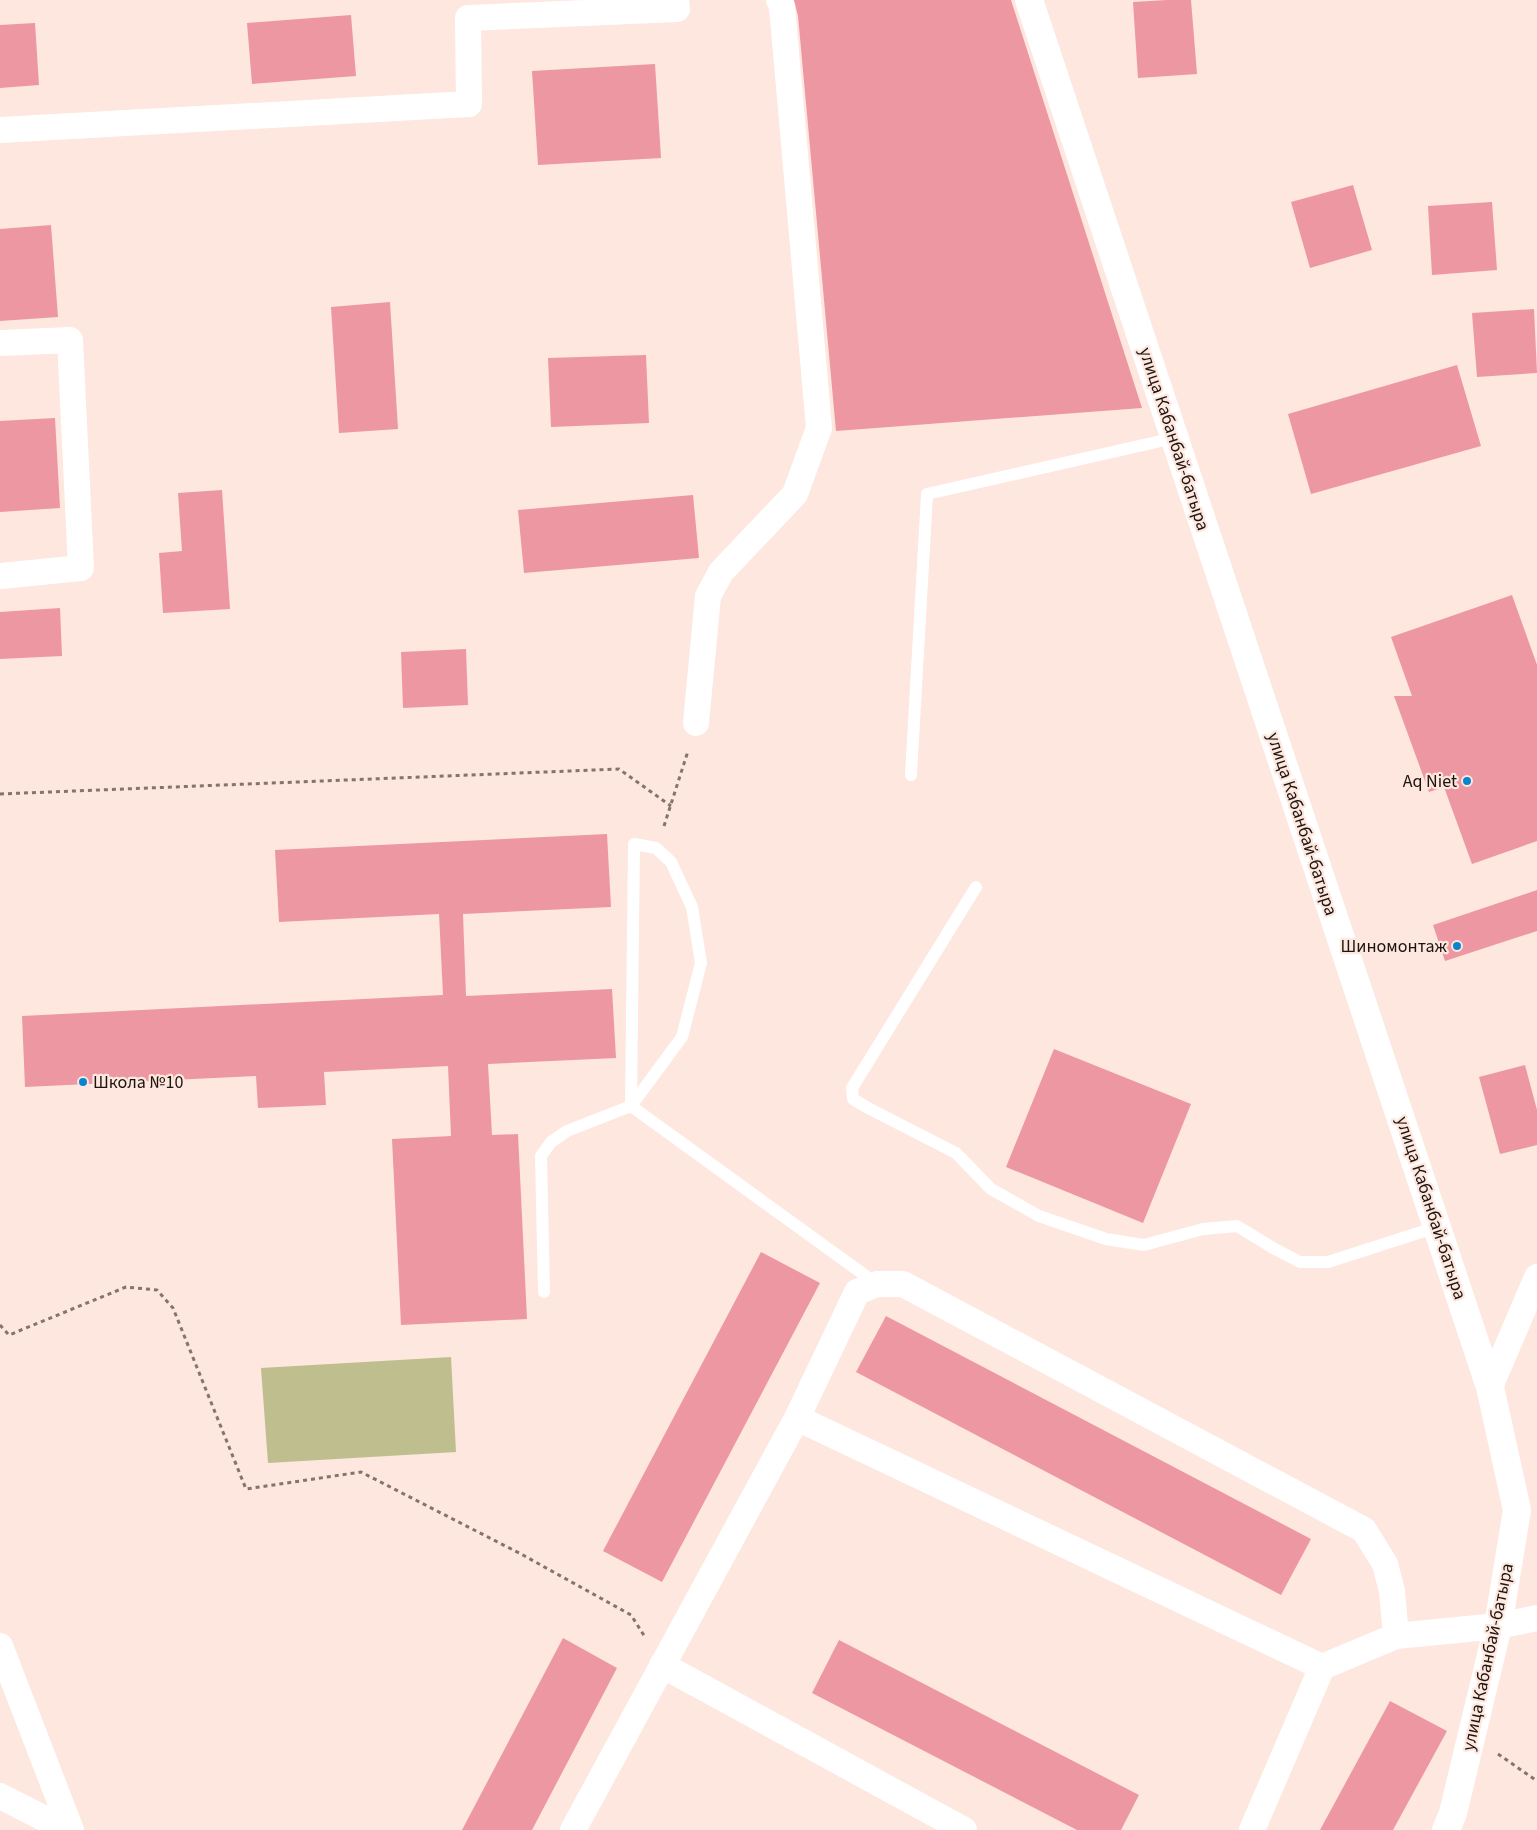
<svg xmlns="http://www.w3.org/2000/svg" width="1537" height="1830" font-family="'Source Sans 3',sans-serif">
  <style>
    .garden { fill: #bebe8f }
    .building { fill: #ed97a2 }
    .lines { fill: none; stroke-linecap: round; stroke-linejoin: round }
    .path { stroke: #83746e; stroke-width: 3; stroke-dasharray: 4 4; stroke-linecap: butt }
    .lane { stroke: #fff; stroke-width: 12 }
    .street { stroke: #fff; stroke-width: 26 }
    .secondary { stroke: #fff; stroke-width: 28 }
    .poi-dot { fill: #0786ce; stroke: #fde7de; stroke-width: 2 }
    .labels { text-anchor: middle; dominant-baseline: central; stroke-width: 4.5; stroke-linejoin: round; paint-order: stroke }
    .street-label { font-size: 18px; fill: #1d1410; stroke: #fde7de }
    .poi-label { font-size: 18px; fill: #1d1410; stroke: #fde7de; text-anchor: end }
  </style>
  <rect width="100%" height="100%" fill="#fde7de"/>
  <!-- garden -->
  <path class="garden" d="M451,1357L456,1452L268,1463L261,1368Z"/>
  <!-- building -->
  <path class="building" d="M794,0H1011L1142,408L836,431L798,16Z
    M1167,0H1191L1197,74L1138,78L1133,2Z
    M351,15L356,76L252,84L247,23Z
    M35,23L39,85L0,88V25Z
    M655,64L661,158L538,165L532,71Z
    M1353,185L1372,250L1310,268L1291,202Z
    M1492,202L1497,270L1432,275L1428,206Z
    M51,225L58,317L0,321V229Z
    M390,302L398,429L339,433L331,307Z
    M1534,309L1537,373L1477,377L1472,313Z
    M646,355L649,423L551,427L548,358Z
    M1457,365L1481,446L1311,494L1288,414Z
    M55,418L60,508L0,512V421Z
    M222,490L230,609L163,613L159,553L182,551L178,493Z
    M693,495L699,558L524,573L518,510Z
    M1512,595L1537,665V841L1472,864L1444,787L1429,792L1394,696H1412L1391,637Z
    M60,608L62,656L0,659V612Z
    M466,649L468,705L403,708L401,652Z
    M607,834L611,907L463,914L466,996L612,989L616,1058L488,1064L492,1135L518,1134L527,1319L401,1325L392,1139L451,1136L448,1066L324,1072L326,1105L258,1108L256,1076L25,1087L22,1016L443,995L439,914L279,922L275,850Z
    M1537,890V931L1445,961L1433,925Z
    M1054,1049L1191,1104L1143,1223L1006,1167Z
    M1525,1065L1537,1110V1145L1500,1154L1479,1077Z
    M761,1252L820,1283L662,1582L603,1551Z
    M886,1316L1311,1539L1281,1595L856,1372Z
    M563,1638L617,1668L532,1830H462Z
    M839,1640L1139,1795L1121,1830H1077L812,1693Z
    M1390,1701L1447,1731L1393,1830H1320Z"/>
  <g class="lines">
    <!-- path -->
    <path class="path" d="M0,794L619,769L671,806
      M664,826L688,751
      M0,1325L9,1335L126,1287L157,1290L173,1308L246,1489L361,1472L521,1554L631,1615L645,1637
      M1498,1754L1537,1781"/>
    <!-- lane -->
    <path class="lane" d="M911,775L927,494L1174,438
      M634,844L656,848L671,862L692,907L701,963L682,1037L631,1106Z
      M976,887L852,1088L853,1099L868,1108L956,1153L991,1189L1039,1216L1106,1239L1144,1245L1203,1229L1237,1226L1273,1248L1300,1262H1328L1437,1227
      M544,1292L541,1156L551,1142L567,1131L631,1106L877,1284"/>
    <!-- street -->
    <path class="street" d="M0,130L469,104L468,18L677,9L676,0
      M0,343L70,340L81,568L0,576
      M696,723L708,596L721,572L795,494L819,428L782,7L779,0
      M1490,1387L1537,1277
      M797,1418L1322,1667
      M0,1646L71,1830
      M662,1665L964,1830
      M0,1796L67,1830
      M573,1830L797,1418L857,1292L877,1284H903L1364,1530L1385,1564L1392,1591L1396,1636
      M1252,1830L1322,1667L1396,1636L1498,1626L1537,1618"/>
    <!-- secondary -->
    <path class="secondary" d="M1029,0L1490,1387L1517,1510L1498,1626L1453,1813L1446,1830"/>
  </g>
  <!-- markers -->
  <g class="poi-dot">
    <circle cx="1467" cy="781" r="5"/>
    <circle cx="1457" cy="946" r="5"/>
    <circle cx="83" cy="1082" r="5"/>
  </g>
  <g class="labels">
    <!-- street labels -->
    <g class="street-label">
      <text transform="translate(1174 439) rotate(72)">улица Кабанбай-батыра</text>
      <text transform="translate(1302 824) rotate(72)">улица Кабанбай-батыра</text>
      <text transform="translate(1431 1208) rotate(72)">улица Кабанбай-батыра</text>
      <text transform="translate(1488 1657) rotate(-78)">улица Кабанбай-батыра</text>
    </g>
    <!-- poi labels -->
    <g class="poi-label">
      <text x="1457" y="781">Aq Niet</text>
      <text x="1447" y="946">Шиномонтаж</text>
      <text x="93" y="1082" text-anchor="start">Школа №10</text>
    </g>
  </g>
</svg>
